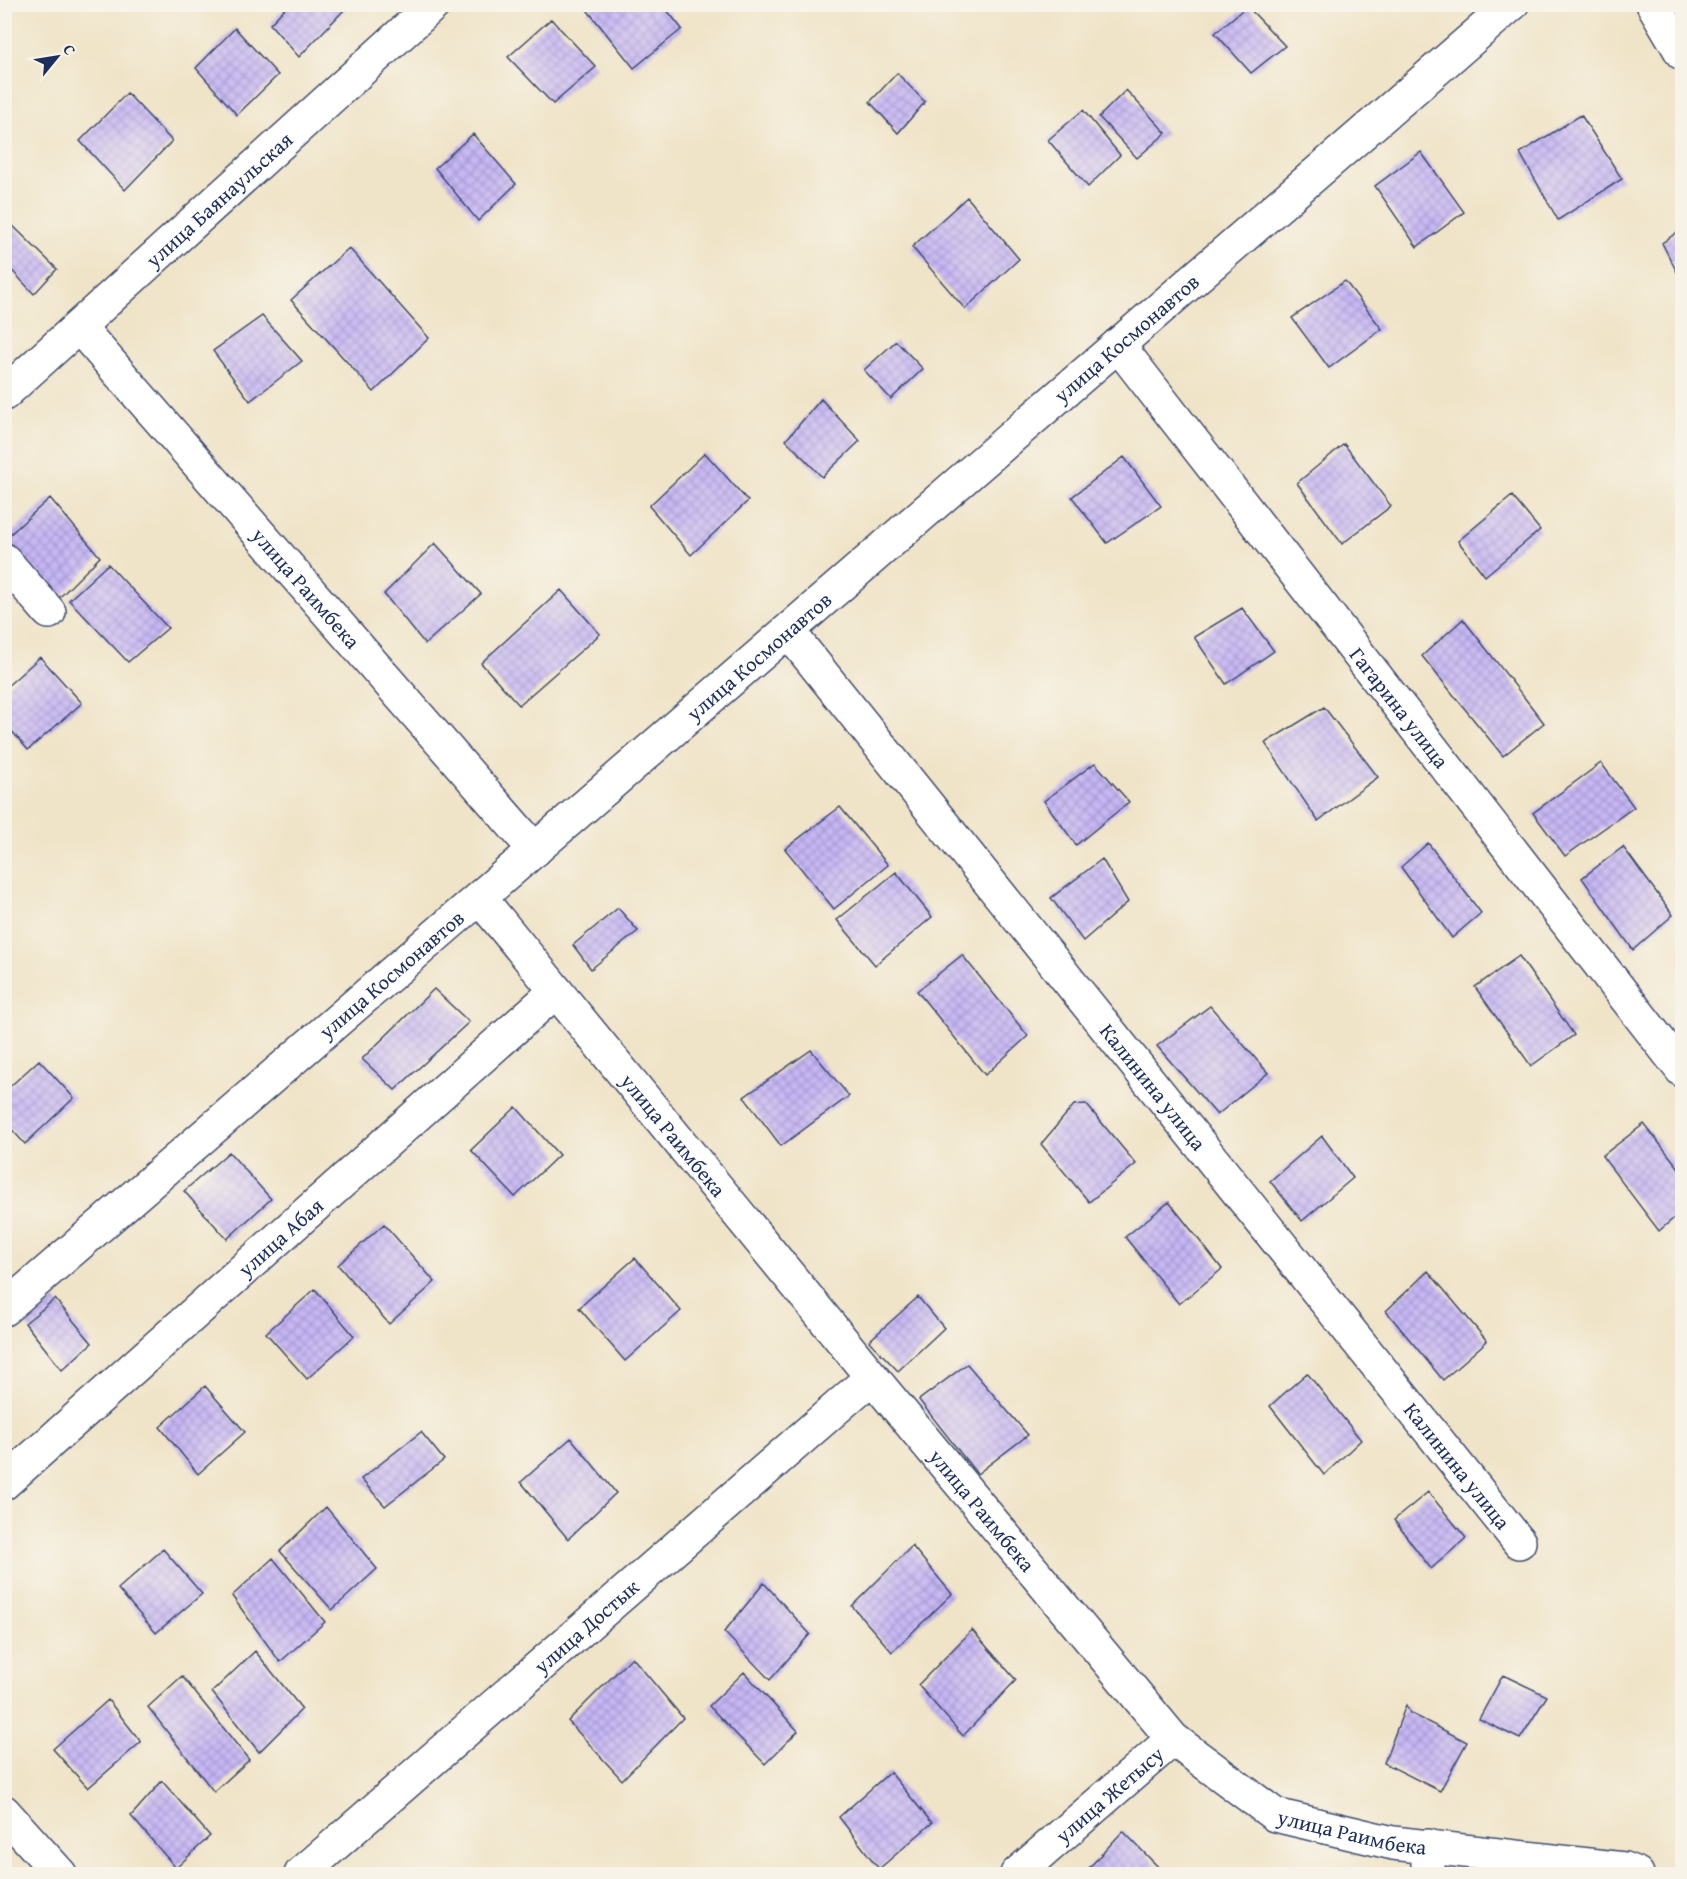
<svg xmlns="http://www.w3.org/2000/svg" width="1687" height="1879" font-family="'Gentium Book Plus',serif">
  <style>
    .building { fill: url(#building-cross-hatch) }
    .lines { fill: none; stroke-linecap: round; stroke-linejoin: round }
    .minor-casing { stroke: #3b4a6e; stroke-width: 36 }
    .minor { stroke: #fff; stroke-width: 33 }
    .labels { text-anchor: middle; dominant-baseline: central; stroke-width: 4.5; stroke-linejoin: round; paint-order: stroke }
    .street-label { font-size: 21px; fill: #1b2f5e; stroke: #f7f3e8 }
  </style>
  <defs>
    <pattern id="building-cross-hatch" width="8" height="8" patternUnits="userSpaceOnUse" patternTransform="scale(1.5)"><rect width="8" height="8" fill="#c7b7f5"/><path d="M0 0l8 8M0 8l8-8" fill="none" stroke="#a195ca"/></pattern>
  </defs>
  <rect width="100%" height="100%" fill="#f7f3e8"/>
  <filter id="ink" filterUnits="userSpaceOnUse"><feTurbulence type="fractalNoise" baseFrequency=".0167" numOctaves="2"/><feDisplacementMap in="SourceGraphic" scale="12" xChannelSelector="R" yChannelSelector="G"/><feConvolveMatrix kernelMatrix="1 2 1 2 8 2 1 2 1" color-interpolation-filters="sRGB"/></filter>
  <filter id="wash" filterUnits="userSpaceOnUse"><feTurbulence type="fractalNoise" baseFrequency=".008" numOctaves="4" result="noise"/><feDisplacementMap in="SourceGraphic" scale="24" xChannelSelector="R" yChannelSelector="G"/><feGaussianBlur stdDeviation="1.35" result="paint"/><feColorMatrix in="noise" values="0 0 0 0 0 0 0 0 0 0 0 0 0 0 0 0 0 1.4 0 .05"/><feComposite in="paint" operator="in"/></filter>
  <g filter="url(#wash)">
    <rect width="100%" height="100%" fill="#f0e4c8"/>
    <g id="blocks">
      <!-- building -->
      <path class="building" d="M289,4H341L345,9L299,57L270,24Z
        M595,4H662L682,29L634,68L588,11Z
        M1247,6L1285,46L1251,73L1215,33Z
        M551,19L596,67L553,104L508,57Z
        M235,28L278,75L237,115L196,68Z
        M897,73L925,102L898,133L870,102Z
        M1126,90L1166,133L1137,158L1099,117Z
        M127,93L172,141L125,190L80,141Z
        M1083,110L1120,155L1088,187L1048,140Z
        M1581,115L1622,179L1558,220L1520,153Z
        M473,134L516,184L478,221L435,168Z
        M1421,152L1464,212L1417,247L1375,186Z
        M967,197L1019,259L965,309L912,247Z
        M5,218L57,269L34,294L5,263Z
        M1682,229V282L1662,243Z
        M349,248L429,338L374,392L291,300Z
        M1345,281L1382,329L1329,368L1292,318Z
        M262,316L302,361L250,401L213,351Z
        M896,341L923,369L891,399L864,370Z
        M821,399L860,441L822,477L786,440Z
        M1344,444L1391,506L1342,544L1297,483Z
        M705,453L748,501L691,555L649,506Z
        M1124,457L1161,506L1107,543L1072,497Z
        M1512,496L1540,530L1485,576L1458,541Z
        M50,498L100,557L59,598L6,538Z
        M435,543L481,594L425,644L384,594Z
        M108,564L168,628L128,662L69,600Z
        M561,590L600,634L519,705L481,663Z
        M1242,608L1274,651L1226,684L1194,637Z
        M1463,619L1544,723L1503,756L1422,656Z
        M40,657L82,703L28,750L4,722V689Z
        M1324,707L1378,777L1318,821L1265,743Z
        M1095,763L1129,802L1076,845L1044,801Z
        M1601,763L1634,807L1565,856L1533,813Z
        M840,807L888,865L834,909L785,849Z
        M1428,843L1481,913L1452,938L1401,867Z
        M1623,847L1673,915L1633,950L1582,878Z
        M1102,859L1128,902L1083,941L1051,898Z
        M896,872L932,917L875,965L837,920Z
        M618,908L638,931L591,969L573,945Z
        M962,955L1028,1036L985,1075L917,991Z
        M1519,956L1574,1035L1531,1066L1475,987Z
        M434,989L469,1022L395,1090L362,1059Z
        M1210,1006L1268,1073L1217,1115L1157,1046Z
        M811,1050L849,1096L781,1146L744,1097Z
        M39,1060L74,1098L25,1144L4,1121V1092Z
        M1086,1104L1136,1164L1089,1202L1041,1144L1074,1105Z
        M516,1107L559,1155L515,1197L471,1150Z
        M1644,1124L1682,1172V1211L1659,1231L1602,1156Z
        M1322,1136L1353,1178L1302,1221L1270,1181Z
        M229,1152L271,1199L227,1239L184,1191Z
        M1169,1202L1222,1269L1179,1304L1125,1237Z
        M384,1224L435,1282L389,1324L338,1265Z
        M635,1258L681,1311L625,1361L579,1308Z
        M1428,1271L1487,1341L1443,1380L1386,1311Z
        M315,1289L354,1336L307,1379L266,1333Z
        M918,1297L944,1328L898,1371L869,1341Z
        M55,1299L92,1343L62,1370L25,1323Z
        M967,1364L1028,1435L977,1474L919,1400Z
        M1307,1373L1361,1440L1324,1475L1270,1406Z
        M205,1386L245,1432L198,1474L160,1427Z
        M421,1432L444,1460L385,1506L361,1479Z
        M571,1438L616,1493L568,1539L521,1482Z
        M1428,1492L1466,1538L1431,1569L1394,1520Z
        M326,1507L377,1569L332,1610L280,1551Z
        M912,1546L952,1594L892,1652L852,1606Z
        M163,1549L202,1594L156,1633L118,1589Z
        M273,1558L325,1622L280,1662L232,1596Z
        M764,1583L810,1634L770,1680L724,1632Z
        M972,1630L1016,1680L963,1736L918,1685Z
        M255,1651L302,1709L259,1752L212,1692Z
        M632,1657L683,1718L622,1780L568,1721Z
        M744,1672L798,1731L765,1764L709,1706Z
        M1503,1675L1547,1696L1520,1739L1479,1719Z
        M182,1676L249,1760L214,1792L148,1707Z
        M108,1700L141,1742L88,1788L53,1749Z
        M1406,1705L1410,1713L1467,1742L1440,1791L1384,1763Z
        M890,1772L932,1823L879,1869L839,1817Z
        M162,1781L210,1836L176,1868L131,1816Z
        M1123,1831L1165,1874H1091L1087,1870Z"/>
    </g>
  </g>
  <g filter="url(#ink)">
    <use href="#blocks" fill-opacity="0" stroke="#3b4a6e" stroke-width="1.5"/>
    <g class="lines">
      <defs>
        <g id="minor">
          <path d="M1653,4L1682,53"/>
          <path id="s1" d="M79,327L535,850"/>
          <path id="s2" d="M1118,345L1682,1070"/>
          <path id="s3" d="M4,394L434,4"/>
          <path d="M4,560L49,612"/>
          <path id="s4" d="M788,631L1519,1542"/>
          <path id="s5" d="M480,898L872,1377L1173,1739L1275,1815L1393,1843L1624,1869L1637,1874"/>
          <path id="s6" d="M4,1309L1512,4"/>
          <path id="s7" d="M4,1483L556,991"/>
          <path d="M4,1812L60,1874"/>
          <path id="s8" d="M301,1874L872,1377"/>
          <path id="s9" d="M1017,1874L1173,1739"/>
          <path d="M1428,1874V1846"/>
        </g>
      </defs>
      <!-- minor casing -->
      <use href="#minor" class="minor-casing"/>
      <!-- minor -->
      <use href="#minor" class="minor"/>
    </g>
  </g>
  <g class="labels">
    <!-- street labels -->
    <g class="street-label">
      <text stroke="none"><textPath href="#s3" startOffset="290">улица Баянаульская</textPath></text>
      <text stroke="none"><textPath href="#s6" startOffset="1484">улица Космонавтов</textPath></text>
      <text stroke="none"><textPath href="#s1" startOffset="346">улица Раимбека</textPath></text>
      <text stroke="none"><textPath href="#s6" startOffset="998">улица Космонавтов</textPath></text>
      <text stroke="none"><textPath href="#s2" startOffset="459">Гагарина улица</textPath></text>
      <text stroke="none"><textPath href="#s6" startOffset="512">улица Космонавтов</textPath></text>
      <text stroke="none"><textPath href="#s4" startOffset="584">Калинина улица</textPath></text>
      <text stroke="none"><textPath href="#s5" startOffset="306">улица Раимбека</textPath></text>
      <text stroke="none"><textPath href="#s7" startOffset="370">улица Абая</textPath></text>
      <text stroke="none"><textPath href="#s4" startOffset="1070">Калинина улица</textPath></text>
      <text stroke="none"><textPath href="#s5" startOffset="792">улица Раимбека</textPath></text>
      <text stroke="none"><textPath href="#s8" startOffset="378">улица Достык</textPath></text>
      <text stroke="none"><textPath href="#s9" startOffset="122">улица Жетысу</textPath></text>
      <text stroke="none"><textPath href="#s5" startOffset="1296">улица Раимбека</textPath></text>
    </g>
  </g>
  <!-- margin -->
  <rect width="1687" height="1879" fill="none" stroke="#f7f3e8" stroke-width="24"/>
  <!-- north arrow -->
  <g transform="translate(57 57) rotate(60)" stroke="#f7f3e8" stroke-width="4.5" paint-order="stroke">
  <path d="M0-4.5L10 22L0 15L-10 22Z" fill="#1b2f5e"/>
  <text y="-9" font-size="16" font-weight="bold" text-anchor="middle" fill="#1b2f5e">С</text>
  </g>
</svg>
